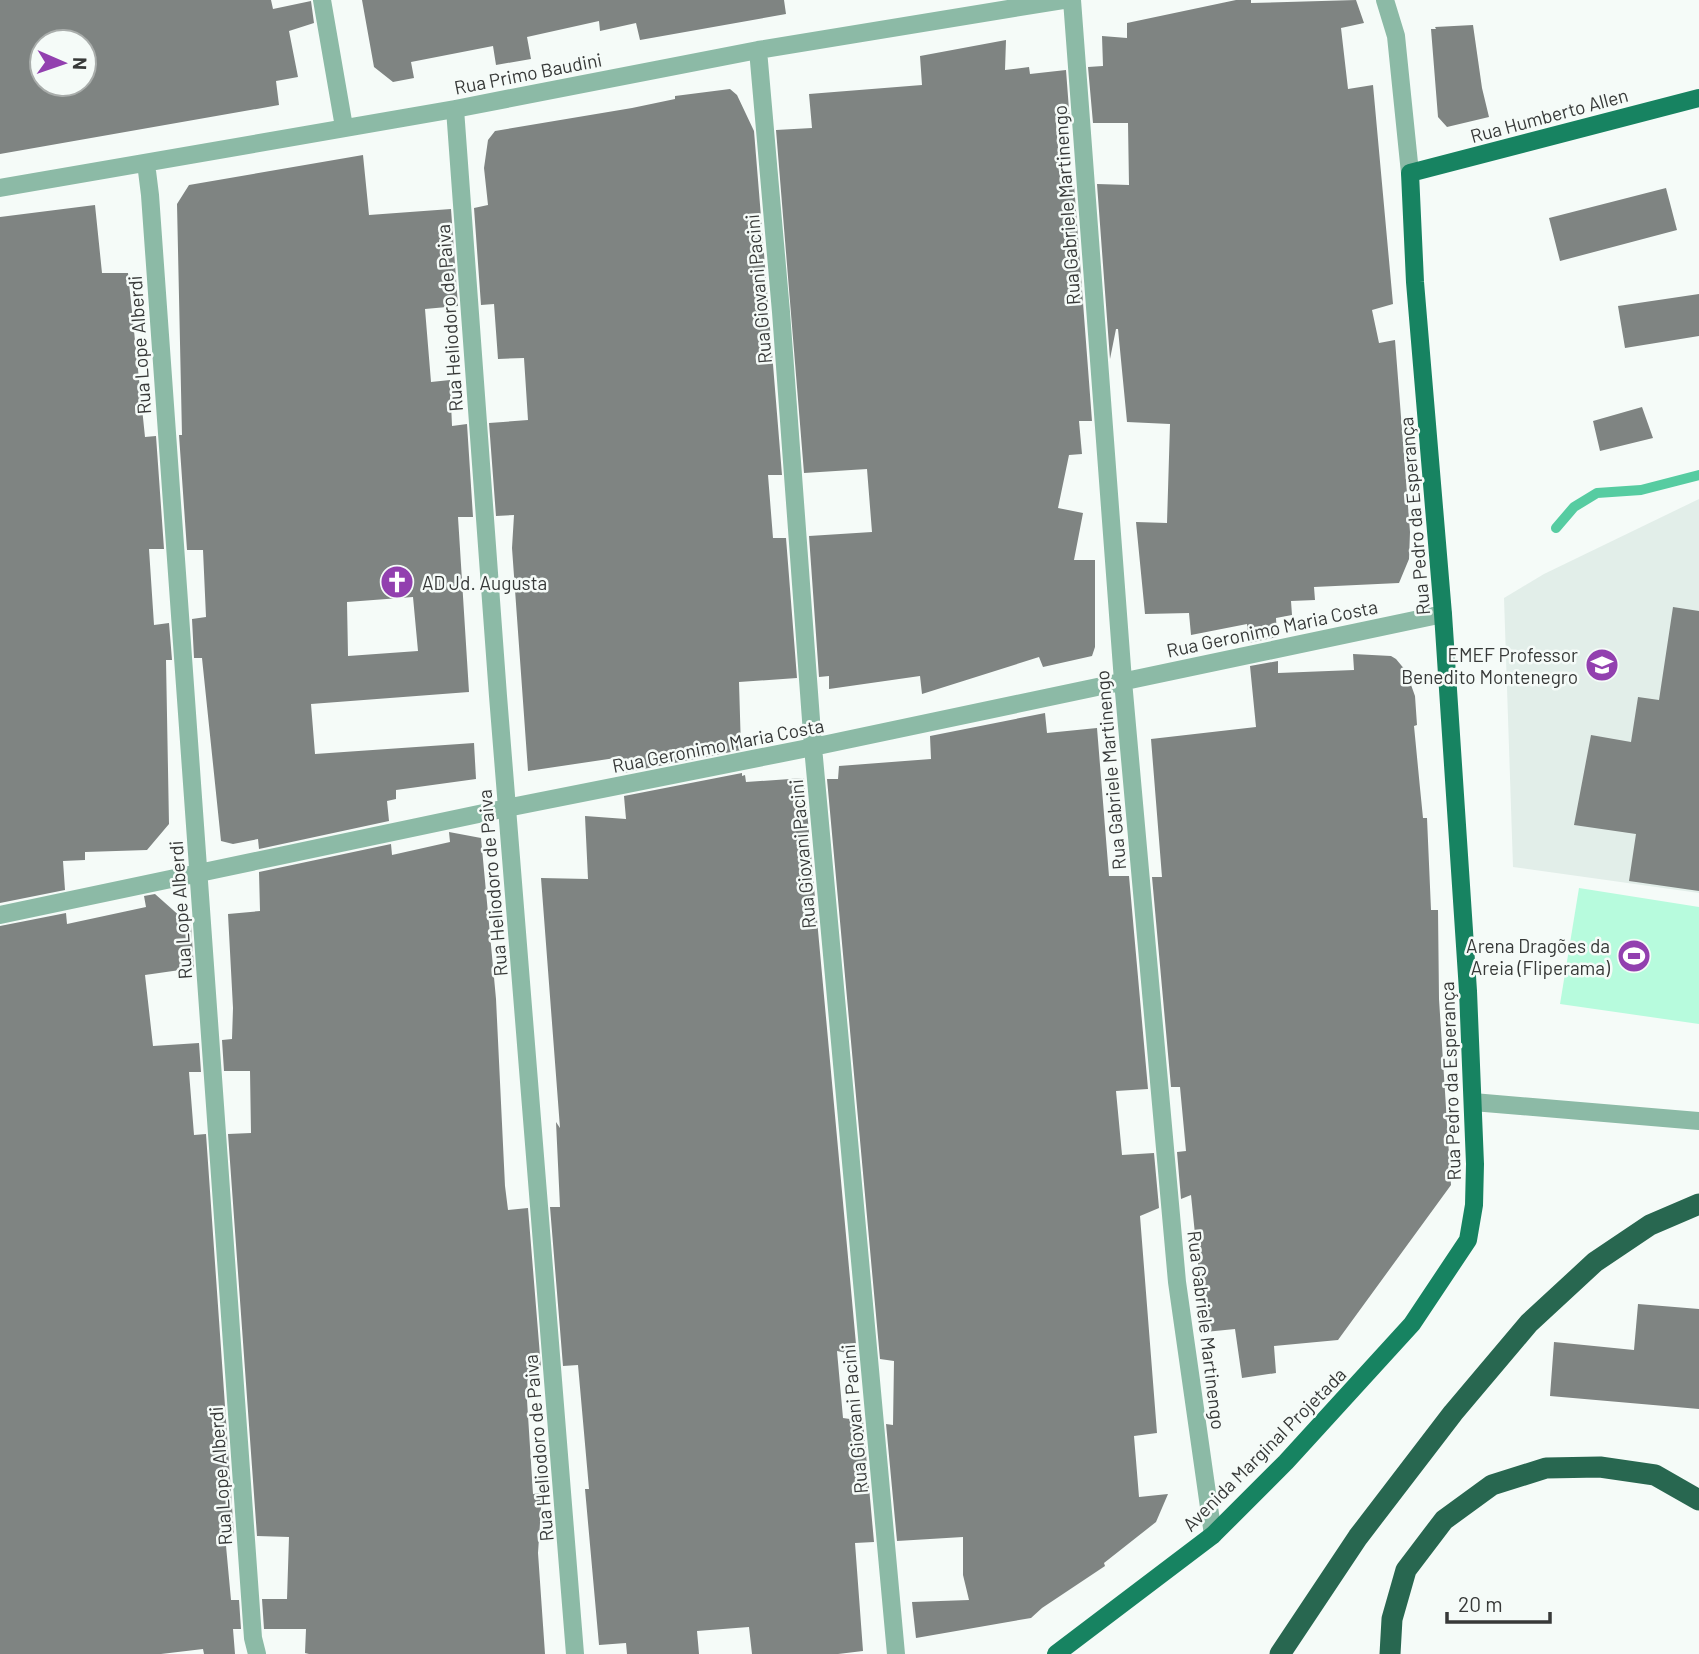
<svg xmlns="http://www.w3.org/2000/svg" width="1699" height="1654" font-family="Barlow,sans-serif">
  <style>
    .built { fill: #e2eee9 }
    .green { fill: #b7fbdd }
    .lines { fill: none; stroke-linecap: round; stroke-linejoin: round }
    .stream { stroke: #56cca1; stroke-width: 10 }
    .building { fill: #7f8482; fill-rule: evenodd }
    .minor { stroke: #8cbaa6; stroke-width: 18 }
    .major { stroke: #178361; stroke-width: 18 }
    .highway { stroke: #286750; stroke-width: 21 }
    .labels { text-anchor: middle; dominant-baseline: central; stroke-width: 5; stroke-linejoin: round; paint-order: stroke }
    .street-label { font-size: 19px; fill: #373938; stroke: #f5fbf8 }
    .poi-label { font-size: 19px; fill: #373938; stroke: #f5fbf8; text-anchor: end }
  </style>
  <rect width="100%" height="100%" fill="#f5fbf8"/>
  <!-- built -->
  <path class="built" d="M1699,499V893L1513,867L1504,598L1544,574Z"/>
  <!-- green -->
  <path class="green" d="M1579,888L1699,907V1024L1560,1004Z"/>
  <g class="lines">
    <!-- stream -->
    <path class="stream" d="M1556,528L1574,507L1597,493L1641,490L1699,475"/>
  </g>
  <!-- building -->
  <path class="building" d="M0,0H271L273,9L311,1L314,23L289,31L298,77L276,81L279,105L0,154ZM42,42H84V84H42Z
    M362,0H784L786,14L640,40L636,23L600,31L599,21L527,37L531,59L496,65L493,46L411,62L414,78L393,82L374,67Z
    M1236,0H1251V3L1356,0L1364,23L1341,28L1348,89L1373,85L1393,304L1372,310L1379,343L1395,340L1410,532L1409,559L1399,583L1314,587L1315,600L1291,601L1292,615L1276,618L1277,637L1248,643L1247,624L1191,635L1189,613L1145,614L1136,522L1167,523L1170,424L1127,422L1118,329H1116L1110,359L1097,184L1129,185L1128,123H1093L1088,67L1103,66L1102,36L1127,38V23Z
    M1473,25L1482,88L1489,117L1447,127L1438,117L1431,29H1436L1435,27Z
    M1006,40L1005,70L1029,67L1030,74L1066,70L1070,123H1056L1061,184H1074L1092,421H1079L1082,454L1069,455L1058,508L1083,513L1074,560H1095V647L1092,656L1043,667L1039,657L922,694L920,676L829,689V676L819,677L809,536L872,532L867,469L804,473L776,130L812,128L809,94L922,85L920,56Z
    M730,89L737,95L754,131L782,475H768L773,538H786L797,678L739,682L741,750L623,773L622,757L528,771L512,548L514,515L496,516L489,423L528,420L524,358L498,359L494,304L481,305L474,208L488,205L484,168L488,140L495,131L632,108L675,99V96Z
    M363,155L369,215L451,209L458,306L425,309L431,382L450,380L452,426L467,424L473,517H458L469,692L311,704L315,754L474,743L476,779L396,790V799L387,801L389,821L259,849L258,839L233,844L221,841L202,658H194L192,619L206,617L203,550H187L179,435H182L177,204L189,185ZM413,597L418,651L348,656L347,602Z
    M1666,188L1677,230L1560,261L1549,218Z
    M95,205L102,273H128L145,437L156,436L164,549H149L154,625L169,623L172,660H166L169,824L147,850L85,852V860L63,861L65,890L0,903V217Z
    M1699,294V336L1625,348L1618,306Z
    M1642,407L1653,438L1600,451L1593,421Z
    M1673,607L1699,611V891L1629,881L1636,834L1574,825L1591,735L1631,742L1638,697L1659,700Z
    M1353,654L1391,656L1396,659L1406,671L1415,696L1417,725L1414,726L1420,788L1423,818H1427L1431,910H1438L1439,999L1451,1185L1338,1340L1274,1346L1276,1373L1242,1378L1235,1329L1205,1332L1191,1195L1181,1199L1177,1152L1186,1151L1180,1087H1171L1152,877H1162L1151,739L1256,727L1250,666L1278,661V673L1354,670Z
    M1045,713L1047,733L1097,728L1109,876H1129L1148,1089L1116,1091L1122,1155L1154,1153L1159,1208L1140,1216L1157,1433L1134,1436L1139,1497L1168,1494L1156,1522L1104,1563L1105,1566L1042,1608L1031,1618L916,1638L912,1602L969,1600L963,1575V1537L897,1541L886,1424L893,1425L894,1361L880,1359L827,779H838L839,766L931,759L930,736Z
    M742,773V776L745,775L746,782L804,778L857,1355L837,1351L843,1418L863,1421L874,1542L855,1543L863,1651L838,1654H752L749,1627L697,1631L699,1654H627L626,1643L599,1645L585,1489H589L578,1365L563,1366L550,1207H560L556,1122L560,1128L541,878L588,879L585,816L626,819L624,796Z
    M449,832L481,838L496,999L505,1186L508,1210L528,1208L541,1368L528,1369L527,1400L533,1494L542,1493L538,1553L545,1654H309L305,1653L306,1629H264L262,1599H287L289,1537L257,1536L228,1134L251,1133L250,1071H224L222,1040L232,1039L233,1008L228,914L260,911L259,872L391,844L392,855L450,842Z
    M155,894L191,926L194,968L145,975L153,1046L199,1043L201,1072H189L194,1135L206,1134L234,1535H225L231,1600H239L241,1629H233L235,1654H204L203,1649L161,1654H0V926L66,913L67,924L146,907L144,896Z
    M1638,1304L1699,1309V1409L1550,1396L1554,1342L1634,1350Z"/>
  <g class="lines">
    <!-- minor -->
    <path class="minor" d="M322,0L344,127
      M1072,0L1123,681L1177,1282L1213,1535
      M1385,0L1396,36L1410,173
      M758,50L781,312L813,747L896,1654
      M455,109L498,696L575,1654
      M146,163L150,195L253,1638L257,1654
      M0,188L455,109L758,50L1063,0
      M0,915L507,808L813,747L1443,614
      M1473,1102L1699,1121"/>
    <!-- major -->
    <path class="major" d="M1056,1654L1213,1535L1286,1462L1412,1324L1468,1240L1474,1205L1475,1164L1468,991L1443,614L1415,282L1410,173L1699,98"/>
    <!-- highway -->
    <path class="highway" d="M1280,1654L1358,1537L1453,1413L1529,1323L1595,1262L1650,1225L1699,1204
      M1390,1654L1392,1619L1406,1570L1444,1520L1492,1485L1546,1468L1600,1467L1655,1475L1699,1500"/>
  </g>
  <!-- icons -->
  <defs>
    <symbol id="church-disc" viewBox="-11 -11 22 22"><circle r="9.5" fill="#9240af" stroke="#f5fbf8"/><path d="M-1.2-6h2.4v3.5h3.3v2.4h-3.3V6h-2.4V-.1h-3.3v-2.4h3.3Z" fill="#fff"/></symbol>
    <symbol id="school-disc" viewBox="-11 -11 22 22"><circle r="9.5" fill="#9240af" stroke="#f5fbf8"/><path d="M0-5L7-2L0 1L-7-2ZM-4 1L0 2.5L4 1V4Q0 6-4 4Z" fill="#fff"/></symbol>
    <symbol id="stadium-disc" viewBox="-11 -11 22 22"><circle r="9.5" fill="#9240af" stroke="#f5fbf8"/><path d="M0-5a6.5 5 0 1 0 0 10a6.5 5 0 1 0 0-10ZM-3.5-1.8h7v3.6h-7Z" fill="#fff"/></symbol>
  </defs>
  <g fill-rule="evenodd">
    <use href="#church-disc" x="378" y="563" width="38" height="38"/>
    <use href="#school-disc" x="1583" y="646" width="38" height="38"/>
    <use href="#stadium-disc" x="1615" y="937" width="38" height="38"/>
  </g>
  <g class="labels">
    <!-- street labels -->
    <g class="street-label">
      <text transform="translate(528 73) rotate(-11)">Rua Primo Baudini</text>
      <text transform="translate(1549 115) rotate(-15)">Rua Humberto Allen</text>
      <text transform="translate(1066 205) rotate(-94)">Rua Gabriele Martinengo</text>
      <text transform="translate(758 289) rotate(-95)">Rua Giovani Pacini</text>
      <text transform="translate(449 318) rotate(-94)">Rua Heliodoro de Paiva</text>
      <text transform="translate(139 345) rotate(-94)">Rua Lope Alberdi</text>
      <text transform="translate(1414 516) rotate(-95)">Rua Pedro da Esperança</text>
      <text transform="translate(1272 628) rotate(-12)">Rua Geronimo Maria Costa</text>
      <text transform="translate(718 745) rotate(-11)">Rua Geronimo Maria Costa</text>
      <text transform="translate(1110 770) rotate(-95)">Rua Gabriele Martinengo</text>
      <text transform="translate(802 854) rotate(-95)">Rua Giovani Pacini</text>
      <text transform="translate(492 883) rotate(-95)">Rua Heliodoro de Paiva</text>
      <text transform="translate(180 910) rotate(-94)">Rua Lope Alberdi</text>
      <text transform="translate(1450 1081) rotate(-92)">Rua Pedro da Esperança</text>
      <text transform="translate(1207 1330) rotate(83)">Rua Gabriele Martinengo</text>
      <text transform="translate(854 1419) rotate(-95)">Rua Giovani Pacini</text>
      <text transform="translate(538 1448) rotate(-95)">Rua Heliodoro de Paiva</text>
      <text transform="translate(1264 1449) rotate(-45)">Avenida Marginal Projetada</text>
      <text transform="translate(220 1476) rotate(-94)">Rua Lope Alberdi</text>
    </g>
    <!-- poi labels -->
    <g class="poi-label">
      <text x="422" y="582" text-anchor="start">AD Jd. Augusta</text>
      <text x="1578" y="654">EMEF Professor<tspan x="1578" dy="22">Benedito Montenegro</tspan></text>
      <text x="1610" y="945">Arena Dragões da<tspan x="1610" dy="22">Areia (Fliperama)</tspan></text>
    </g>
  </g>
  <!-- north arrow -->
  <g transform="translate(63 63) rotate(92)"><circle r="33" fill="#f5fbf8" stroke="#a9adab" stroke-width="2"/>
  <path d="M0-5L12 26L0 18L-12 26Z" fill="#9240af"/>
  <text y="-10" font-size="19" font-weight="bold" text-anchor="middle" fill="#373938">N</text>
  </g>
  <!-- scale -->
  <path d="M1447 1612v10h103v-10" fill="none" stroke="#373938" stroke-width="3.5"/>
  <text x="1458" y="1612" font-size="21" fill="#373938" stroke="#f5fbf8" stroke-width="5" paint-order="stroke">20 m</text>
</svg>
